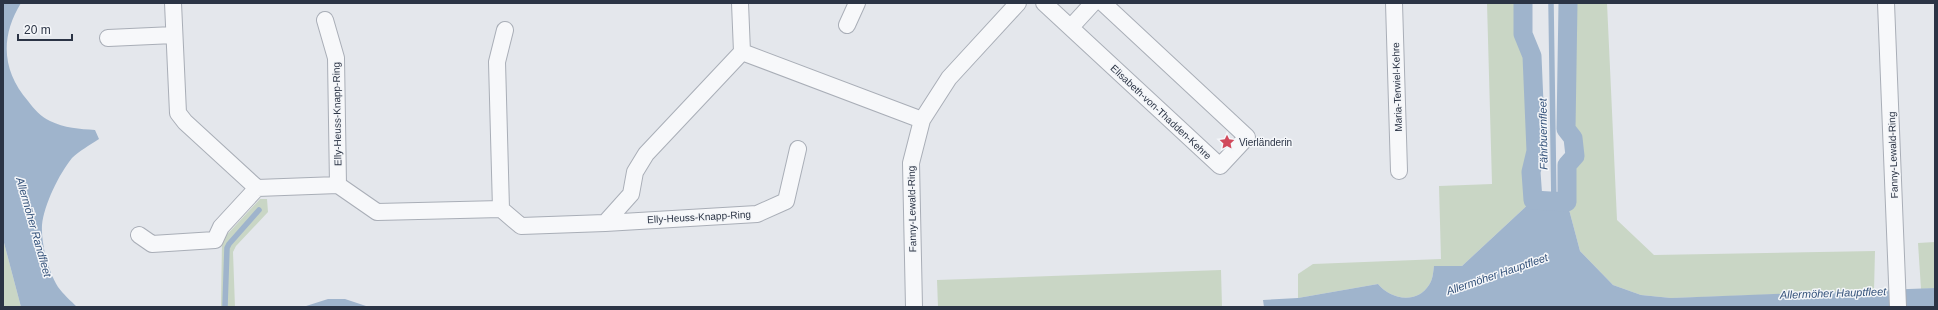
<svg xmlns="http://www.w3.org/2000/svg" width="1938" height="310" font-family="Helvetica,sans-serif">
  <style>
    .green { fill: #c9d6c5 }
    .water { fill: #9fb4cc }
    .lines { fill: none; stroke-linecap: round; stroke-linejoin: round }
    .stream { stroke: #9fb4cc; stroke-width: 5.5 }
    .canal { stroke: #9fb4cc; stroke-width: 19 }
    .minor-casing { stroke: #a9aeb7; stroke-width: 18 }
    .minor { stroke: #f7f8fa; stroke-width: 16 }
    .labels { text-anchor: middle; dominant-baseline: central; stroke-width: 3; stroke-linejoin: round; paint-order: stroke }
    .street-label { font-size: 10px; fill: #2b3445; stroke: #f4f6f9 }
    .poi-label { font-size: 10px; fill: #2b3445; stroke: #f4f6f9; text-anchor: start }
    .water-label { font-size: 11px; font-style: italic; fill: #34527a; stroke: #f4f6f9 }
  </style>
  <rect width="100%" height="100%" fill="#e4e7ec"/>
  <!-- green -->
  <path class="green" d="M1487,3H1523V34L1532,56L1536,151L1531,172L1533,200L1462,266H1434C1433,273 1433,279 1429,285C1417,304 1391,300 1378,284L1298,298V274L1313,264L1441,259L1439,186L1492,184Z
    M1568,3H1607L1617,220L1654,255L1875,251L1874,291L1671,298L1641,295L1613,285L1580,251L1567,202V165L1575,156L1573,139L1566,129Z
    M260,199H267L268,212L236,246L233,252L235,307H222L221,306L222,240Z
    M3,239L21,307H3Z
    M1935,242V288L1921,289L1918,243Z
    M1221,270L1222,307L1178,306L938,307L937,280Z"/>
  <!-- water -->
  <path class="water" d="M3,3H21C0,37 2,71 28,101C34,109 41,117 50,121C64,128 80,129 95,130L99,139C90,145 79,151 72,158C59,174 44,205 42,225C41,244 48,271 58,287C63,294 71,301 77,307H21L3,239Z
    M1533,200L1567,202L1580,251L1613,285L1641,295L1671,298L1935,288V307H1264L1263,300L1298,298L1378,284C1391,300 1417,304 1429,285C1433,279 1433,273 1434,266H1462Z
    M328,299H345L369,307H303Z"/>
  <g class="lines">
    <!-- stream -->
    <path class="stream" d="M1551,3L1554,207
      M225,306L227,248L229,244L259,210"/>
    <!-- canal -->
    <path class="canal" d="M1523,3V34L1532,56L1536,151L1531,172L1533,200L1567,202V165L1575,156L1573,138L1566,129L1568,3"/>
    <defs>
      <path id="minor" d="M173,3L178,113L185,122L257,188L338,185L377,212L501,209L521,226L605,223L631,194L635,172L646,154L742,52L922,120
        M740,3L742,52
        M1044,3L1220,166L1247,137L1103,3
        M1394,3L1399,171
        M1886,3L1898,307
        M325,20L336,58L338,185
        M847,25L857,3
        M1071,27L1093,3
        M108,38L174,35
        M501,209L497,62L505,30
        M605,223L757,214L786,201L798,149
        M139,235L152,244L215,240L221,227L257,188
        M914,307L911,163L922,120L949,78L1018,3"/>
    </defs>
    <!-- minor casing -->
    <use href="#minor" class="minor-casing"/>
    <!-- minor -->
    <use href="#minor" class="minor"/>
  </g>
  <!-- icons -->
  <defs>
    <symbol id="sight-bare" viewBox="-9 -9 18 18"><path d="M0-6L1.8-2.2L6-1.7L2.9 1.2L3.7 5.4L0 3.3L-3.7 5.4L-2.9 1.2L-6-1.7L-1.8-2.2Z" fill="#d1495b" stroke="#f4f6f9" stroke-width="2.5" paint-order="stroke"/></symbol>
  </defs>
  <g fill-rule="evenodd">
    <use href="#sight-bare" x="1216" y="131" width="22" height="22"/>
  </g>
  <g class="labels">
    <!-- street labels -->
    <g class="street-label">
      <text transform="translate(1397 87) rotate(-92)">Maria-Terwiel-Kehre</text>
      <text transform="translate(1161 112) rotate(43)">Elisabeth-von-Thadden-Kehre</text>
      <text transform="translate(337 114) rotate(-91)">Elly-Heuss-Knapp-Ring</text>
      <text transform="translate(1893 155) rotate(-92)">Fanny-Lewald-Ring</text>
      <text transform="translate(912 209) rotate(-91)">Fanny-Lewald-Ring</text>
      <text transform="translate(699 217) rotate(-3)">Elly-Heuss-Knapp-Ring</text>
    </g>
    <!-- poi labels -->
    <g class="poi-label">
      <text x="1239" y="142">Vierländerin</text>
    </g>
    <!-- water labels -->
    <g class="water-label">
      <text transform="translate(1543 134) rotate(-91)">Fährbuernfleet</text>
      <text transform="translate(34 227) rotate(74)">Allermöher Randfleet</text>
      <text transform="translate(1497 274) rotate(-19)">Allermöher Hauptfleet</text>
      <text transform="translate(1833 293) rotate(-2)">Allermöher Hauptfleet</text>
    </g>
  </g>
  <!-- border -->
  <rect width="1938" height="310" fill="none" stroke="#2b3445" stroke-width="8"/>
  <!-- scale -->
  <path d="M18 34v6h54v-6" fill="none" stroke="#2b3445" stroke-width="2"/>
  <text x="24" y="34" font-size="12" fill="#2b3445" stroke="#f4f6f9" stroke-width="3" paint-order="stroke">20 m</text>
</svg>
